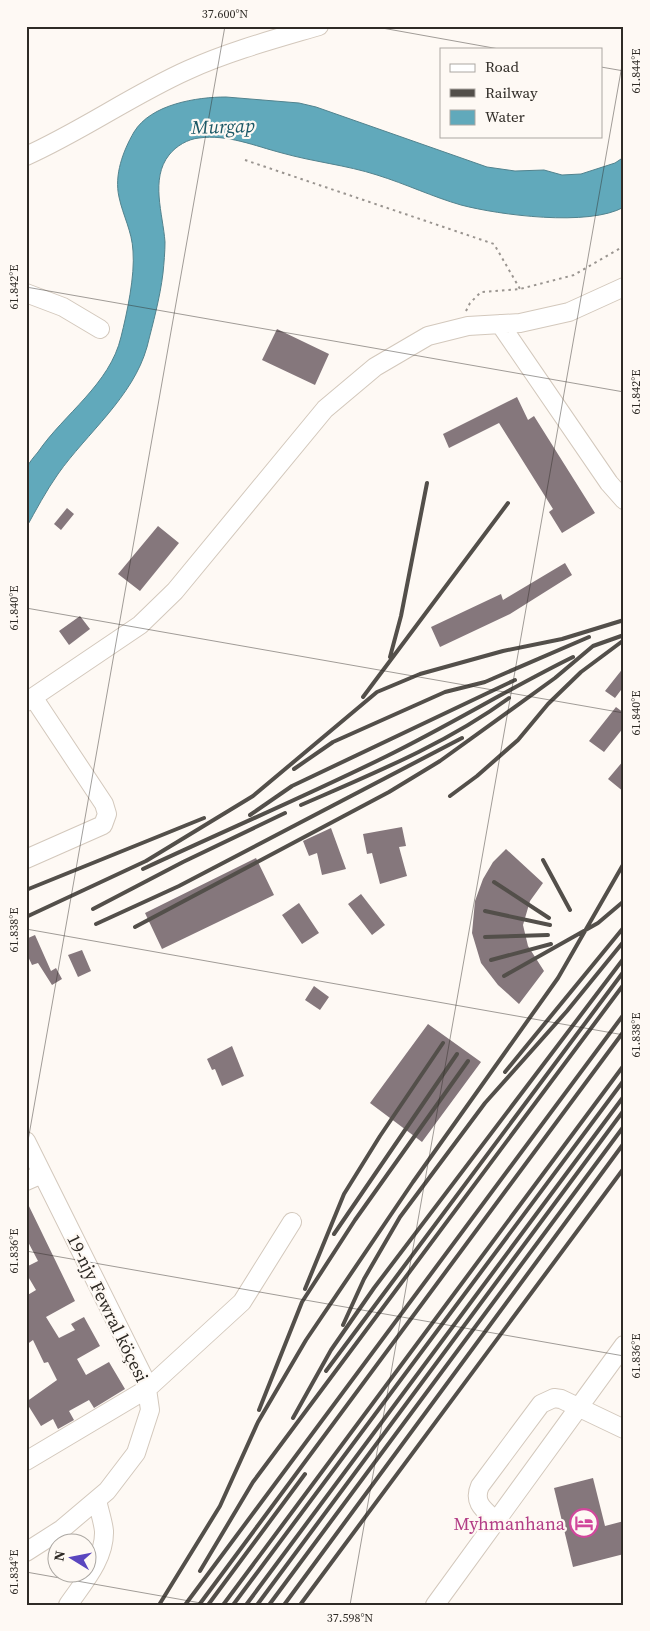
<svg xmlns="http://www.w3.org/2000/svg" width="650" height="1631" font-family="'Source Serif 4',serif">
  <style>
    .water { fill: #61a9bb; stroke: #52838e }
    .building { fill: #85777c }
    .lines { fill: none; stroke-linecap: round; stroke-linejoin: round }
    .minor-casing { stroke: #d3c8bc; stroke-width: 20 }
    .path { stroke: #9a9590; stroke-width: 2; stroke-dasharray: 2.5 4; stroke-linecap: butt }
    .minor { stroke: #fff; stroke-width: 18 }
    .rail { stroke: #534f4a; stroke-width: 4 }
    .ticks { fill: none; stroke: #2f2b26; stroke-width: 1; stroke-opacity: 0.45 }
    .labels { text-anchor: middle; dominant-baseline: central; stroke-width: 4.5; stroke-linejoin: round; paint-order: stroke }
    .street-label { font-size: 18px; fill: #2f2b26; stroke: #fef9f4 }
    .hotel-label { font-size: 18px; fill: #b23c85; stroke: #fef9f4; text-anchor: end }
    .water-label { font-size: 19px; font-style: italic; fill: #1c5866; stroke: #fef9f4 }
    .neatline { fill: none; stroke: #2f2b26; stroke-width: 2 }
    .ticks-label { font-size: 12px; text-anchor: middle; fill: #2f2b26 }
  </style>
  <rect width="100%" height="100%" fill="#fef9f4"/>
  <!-- water -->
  <path class="water" d="M226,97L299,103L316,107L487,167L515,171L544,170L562,175L581,174L615,163L624,157V207C589,227 499,215 461,205C433,197 406,184 377,175C346,165 314,162 282,153C255,146 227,134 199,138C188,139 176,146 169,155C150,179 163,214 165,242C165,252 164,263 163,273C160,298 153,323 147,347C133,397 87,433 58,474C46,491 36,510 26,528C26,516 23,476 27,468C29,462 34,457 38,452C64,414 110,384 121,337C127,313 135,276 133,251C132,231 123,216 119,197C114,175 123,151 134,132C151,104 197,97 226,97Z"/>
  <!-- building -->
  <path class="building" d="M277,329L329,354L315,385L262,360Z
    M517,397L528,420L534,416L595,513L562,533L549,512L553,509L499,423L449,448L443,434Z
    M67,508L74,514L61,530L54,524Z
    M158,526L179,543L140,591L118,574Z
    M565,563L572,575L510,614L440,647L431,627L501,594L503,600Z
    M80,616L90,629L69,645L59,631Z
    M624,667V686L615,698L605,691Z
    M616,707L624,713V727L604,752L589,741Z
    M624,760V792L608,779Z
    M402,827L406,846L399,847L407,876L380,884L372,853L367,854L363,834Z
    M331,828L346,869L322,875L317,853L309,856L303,841Z
    M506,849L543,883L530,901L523,925L528,946L544,971L519,1004L498,985L481,963L472,933L475,901L483,879L493,862Z
    M256,858L274,895L162,949L145,913Z
    M361,894L385,925L372,935L348,904Z
    M299,903L319,933L302,944L282,915Z
    M35,935L51,971L56,968L62,979L52,985L38,963L32,965L26,952V939Z
    M82,950L91,971L78,977L68,955Z
    M314,986L329,997L320,1010L305,1000Z
    M428,1024L481,1062L422,1142L370,1103Z
    M232,1046L244,1076L222,1086L215,1069L212,1070L207,1059Z
    M26,1200L75,1301L46,1317L59,1338L75,1330L71,1324L84,1317L100,1346L77,1359L86,1375L109,1362L125,1389L94,1408L89,1400L69,1411L74,1420L58,1429L53,1419L41,1426L26,1402L57,1380L48,1362L44,1363L33,1340L26,1345V1296L36,1290L26,1273V1267L38,1261L26,1238Z
    M593,1478L605,1526L624,1521V1554L573,1567L554,1488Z"/>
  <g class="lines">
    <defs>
      <path id="minor" d="M26,156C82,131 132,95 188,70C230,51 275,39 319,26
        M26,293L63,307L100,329
        M500,324L609,483L624,500
        M26,702L140,625L175,591L325,409L375,367L428,336L468,326L520,323L569,312L624,287
        M26,859L103,825L107,814L104,804L33,697
        M26,1141L146,1382L150,1410L136,1453L107,1491L62,1529L26,1552
        M26,1181L42,1174
        M26,1461L147,1389L242,1302L292,1222
        M495,1520C483,1509 473,1502 480,1486L541,1404L554,1398L561,1399L624,1429
        M68,1605C83,1583 105,1559 104,1531C103,1521 99,1510 97,1500
        M435,1605L624,1345"/>
    </defs>
    <!-- minor casing -->
    <use href="#minor" class="minor-casing"/>
    <!-- path -->
    <path class="path" d="M245,160L494,244L520,289
      M466,311L470,303L481,292L520,289L574,275L624,246"/>
    <!-- minor -->
    <use href="#minor" class="minor"/>
    <!-- rail -->
    <path class="rail" d="M390,657L401,616L427,483
      M363,697L508,503
      M294,769L333,742L445,692L485,682L589,637
      M450,796L477,776L518,740L548,704L581,672L624,640
      M301,805C372,774 446,744 509,698
      M250,815L292,786L515,680
      M543,860L570,910
      M143,869C224,831 306,796 387,756C450,725 510,688 573,657
      M494,882L549,918
      M26,890L204,818
      M93,909L183,862L285,813
      M485,911L550,925
      M26,917L146,861L253,796L377,692L420,674L503,651L562,639L624,620
      M96,924L179,886L462,738
      M135,927L389,792L440,761L555,678L593,646L624,635
      M485,937L548,935
      M491,960L551,944
      M504,976L598,923L624,901
      M505,1072L624,927
      M334,1234L457,1054
      M305,1289L344,1194L380,1136L443,1043
      M343,1325L364,1279L400,1217L485,1103L567,1011L624,941
      M326,1371L624,971
      M259,1410L302,1302L355,1220L468,1061
      M293,1418L331,1350L374,1288L624,958
      M200,1571L253,1482L624,984
      M159,1605L220,1506L258,1422L306,1340L413,1182L558,978L624,863
      M185,1605L624,1014
      M199,1605L624,1031
      M208,1605L305,1474
      M223,1605L624,1065
      M233,1605L624,1080
      M246,1605L624,1096
      M257,1605L624,1110
      M269,1605L624,1126
      M284,1605L624,1143
      M300,1605L624,1168"/>
  </g>
  <!-- ticks -->
  <path class="ticks" d="M371,26L499,49M601,67L624,71M26,287L624,392M26,608L624,713M26,929L624,1035M26,1152L225,26M26,1251L624,1356M26,1572L212,1605M350,1605L624,54"/>
  <!-- icons -->
  <defs>
    <symbol id="hotel-ring" viewBox="-11 -11 22 22"><circle r="9.5" fill="#fef9f4" stroke="#d1479c" stroke-width="1.5"/><path d="M-6-4.5h1.5V1H6V5H4.5V3h-9V5H-6ZM-4 0a1.8 1.8 0 1 1 3.6 0ZM.5 0V-2.5h3Q6-2.5 6 0Z" fill="#d1479c"/></symbol>
  </defs>
  <g fill-rule="evenodd">
    <use href="#hotel-ring" x="568" y="1507" width="32" height="32"/>
  </g>
  <g class="labels">
    <!-- street labels -->
    <g class="street-label">
      <text transform="translate(108 1308) rotate(64)">19-njy Fewral köçesi</text>
    </g>
    <!-- hotel labels -->
    <g class="hotel-label">
      <text x="565" y="1523">Myhmanhana</text>
    </g>
    <!-- water labels -->
    <g class="water-label">
      <text transform="translate(223 126) rotate(-2)">Murgap</text>
    </g>
  </g>
  <!-- border -->
  <rect width="650" height="1631" fill="none" stroke="#fef9f4" stroke-width="55"/>
  <!-- legend -->
  <rect x="440" y="48" width="162" height="90" fill="#fef9f4" stroke="#aba7a2"/>
  <rect x="450" y="64" width="25" height="8" fill="#ffffff" stroke="#aba7a2"/>
  <text x="485" y="72" font-size="15" fill="#2f2b26">Road</text>
  <rect x="450" y="89" width="25" height="8" fill="#534f4a" stroke="#aba7a2"/>
  <text x="485" y="98" font-size="15" fill="#2f2b26">Railway</text>
  <rect x="450" y="110" width="25" height="15" fill="#61a9bb" stroke="#aba7a2"/>
  <text x="485" y="122" font-size="15" fill="#2f2b26">Water</text>
  <!-- north arrow -->
  <g transform="translate(72 1558) rotate(280)"><circle r="24" fill="#fef9f4" stroke="#aba7a2"/>
  <path d="M0-4L9 19L0 12L-9 19Z" fill="#5a46bf"/>
  <text y="-8" font-size="14" font-weight="bold" text-anchor="middle" fill="#2f2b26">N</text>
  </g>
  <rect x="28" y="28" width="594" height="1576" class="neatline"/>
  <g class="ticks-label">
    <text x="225" y="18">37.600°N</text>
    <text transform="translate(636 71) rotate(-90)" y="4">61.844°E</text>
    <text transform="translate(14 287) rotate(-90)" y="4">61.842°E</text>
    <text transform="translate(636 392) rotate(-90)" y="4">61.842°E</text>
    <text transform="translate(14 608) rotate(-90)" y="4">61.840°E</text>
    <text transform="translate(636 713) rotate(-90)" y="4">61.840°E</text>
    <text transform="translate(14 930) rotate(-90)" y="4">61.838°E</text>
    <text transform="translate(636 1035) rotate(-90)" y="4">61.838°E</text>
    <text transform="translate(14 1251) rotate(-90)" y="4">61.836°E</text>
    <text transform="translate(636 1356) rotate(-90)" y="4">61.836°E</text>
    <text transform="translate(14 1572) rotate(-90)" y="4">61.834°E</text>
    <text x="350" y="1622">37.598°N</text>
  </g>
</svg>
